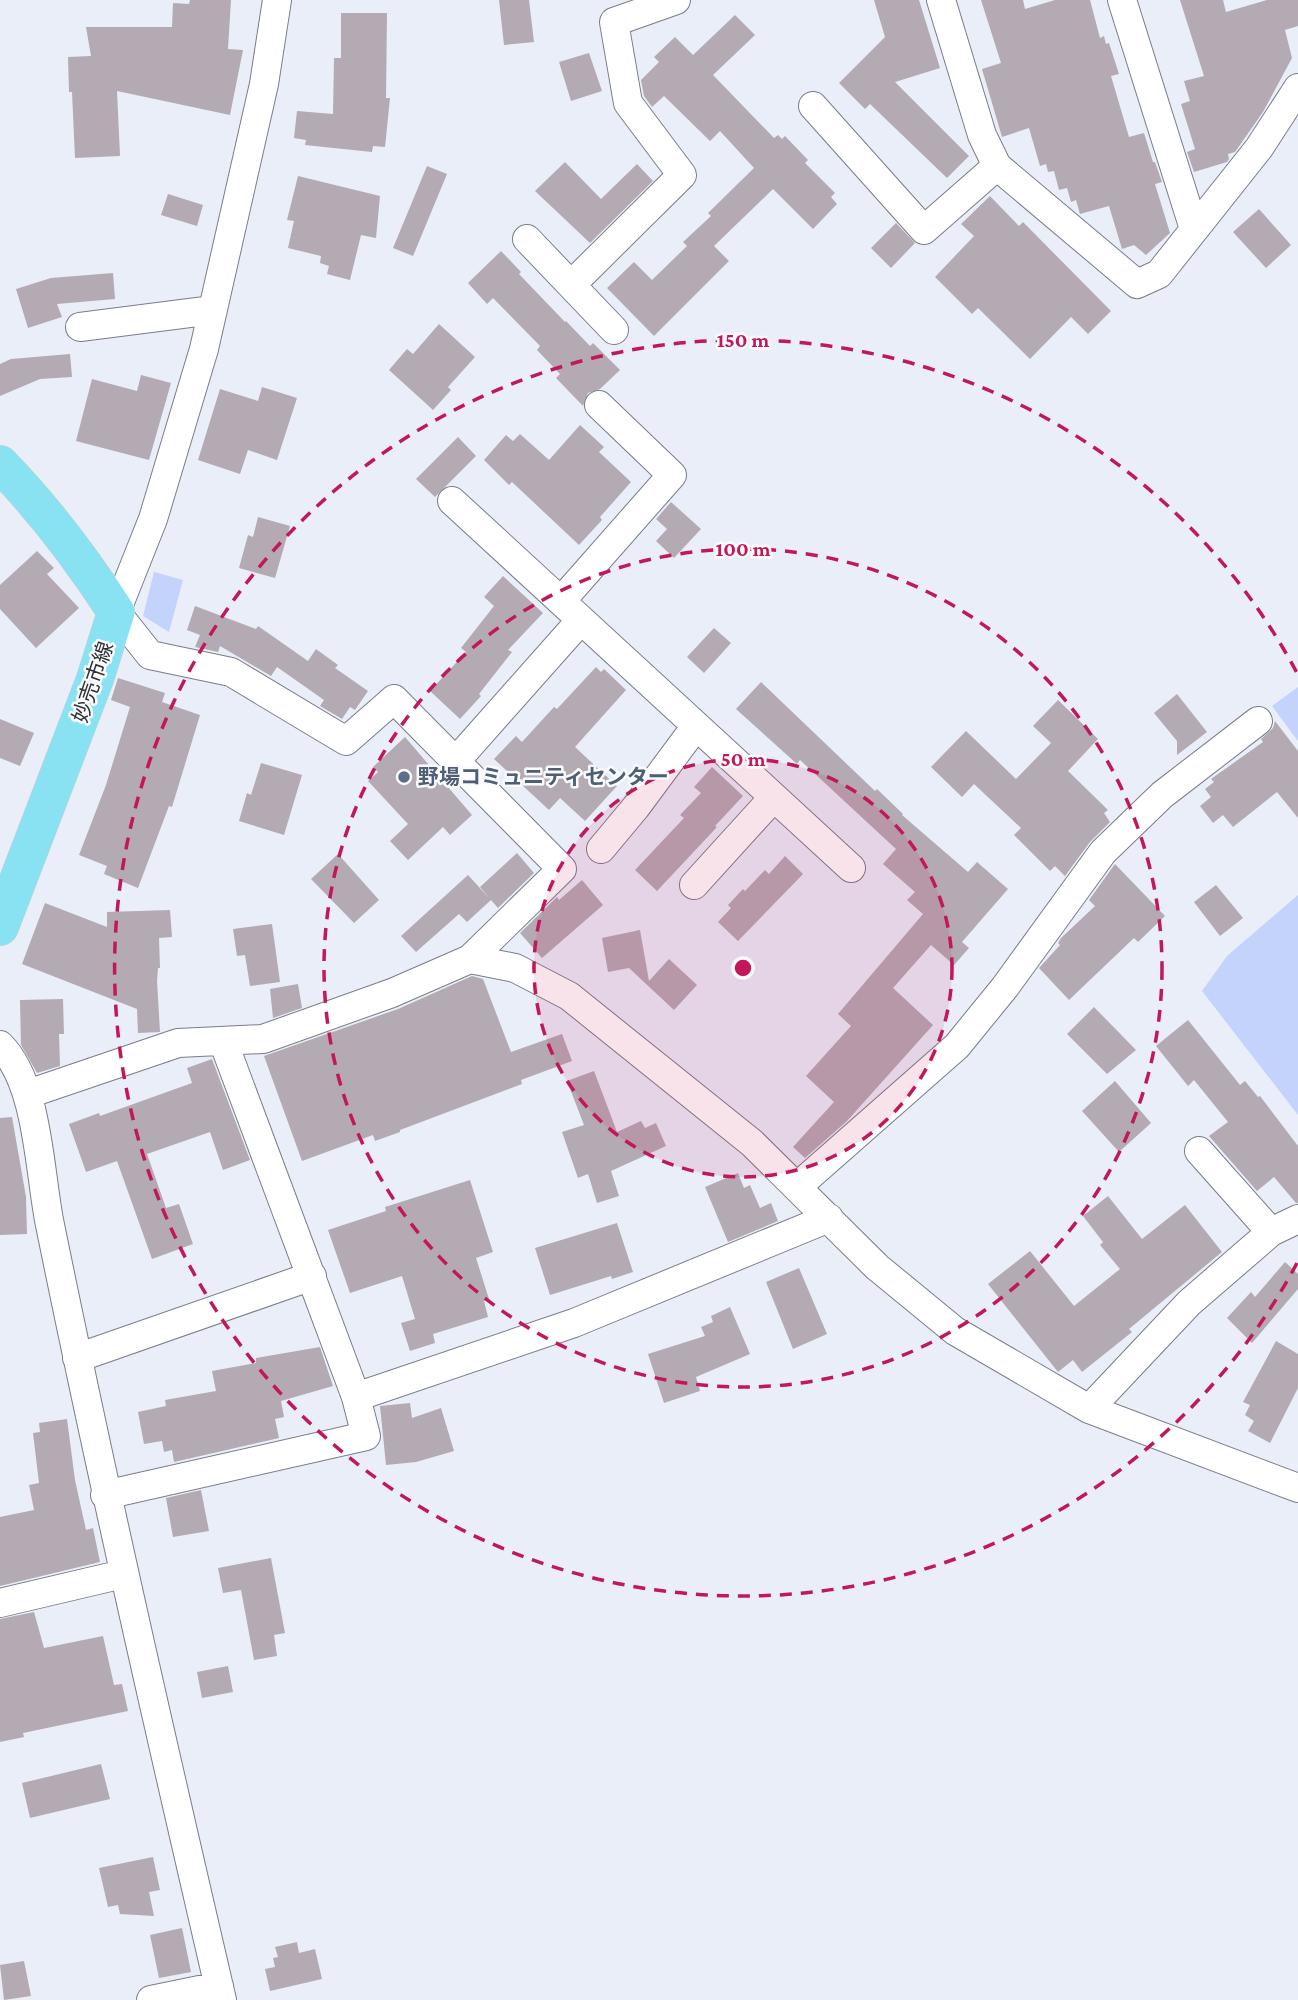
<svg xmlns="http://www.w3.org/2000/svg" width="1298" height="2000" font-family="'Crimson Pro','Noto Sans JP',serif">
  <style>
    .green { fill: #c3d3fc }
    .building { fill: #b4aab3 }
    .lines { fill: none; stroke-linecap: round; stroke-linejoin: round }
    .minor-casing { stroke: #797d87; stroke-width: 30 }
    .major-casing { stroke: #cdcecf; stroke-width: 38 }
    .minor { stroke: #fff; stroke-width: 28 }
    .major { stroke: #88e2f2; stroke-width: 37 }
    .ring { fill: none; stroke: #c2185b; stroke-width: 3.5; stroke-dasharray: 12 9 }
    .service-dot { fill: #5c6f8a; stroke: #fafbfd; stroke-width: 2.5 }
    .labels { text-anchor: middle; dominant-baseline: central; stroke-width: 5; stroke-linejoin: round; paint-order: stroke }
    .street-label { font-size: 21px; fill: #2f3135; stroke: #fafbfd }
    .service-label { font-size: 21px; font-weight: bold; fill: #4e5e75; stroke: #fafbfd; text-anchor: start }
    .centre { fill: #c2185b; stroke: #fafbfd; stroke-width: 3.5 }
    .ring-label { font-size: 21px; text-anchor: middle; font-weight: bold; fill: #c2185b; stroke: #fafbfd; stroke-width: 5; stroke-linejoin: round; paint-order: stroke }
  </style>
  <rect width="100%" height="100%" fill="#e9eef9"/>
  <!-- green -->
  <path class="green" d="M154,572L183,580L169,632L143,616Z
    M1298,687V741L1272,706Z
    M1298,895V1115L1202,991L1227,956Z"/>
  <!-- building -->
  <path class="building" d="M190,0H231L228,49L243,50L230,115L117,91L120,156L75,158L72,92H69L68,57L91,56L86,27H172L173,3L189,4Z
    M499,0H529L534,42L504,45Z
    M874,0H919L940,68L895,82L969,156L947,178L870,104L865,109L839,83L885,37Z
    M981,0H1023L1025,9L1055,0H1090L1100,38L1104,36L1106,44L1109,43L1119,74L1111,76L1129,137L1144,133L1153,162H1155L1162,182L1155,184L1170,233L1146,255L1134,245L1122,249L1109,206L1080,214L1076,200L1071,202L1067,188L1059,190L1054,171L1048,172L1046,164L1040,166L1029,128L1002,137L982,69L1001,63Z
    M1180,0H1223L1226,12L1267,0H1298V26L1285,30L1292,58L1263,112L1235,152L1228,154L1229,159L1227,162L1194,172L1187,152L1195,149L1181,104L1190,101L1184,81L1204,76Z
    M341,13H387L386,98H390L385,147L373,146L372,152L305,145L306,140L294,138L297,111L333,114L334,58H341Z
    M735,15L755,35L713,75L774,138L778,135L782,139L785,136L808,160L805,163L835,193L831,197L837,204L813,229L773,189L714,246L729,261L654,336L607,288L634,262L652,280L687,246L683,242L711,216L708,213L754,168L720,131L710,141L664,96L652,107L644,96L641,80L659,62L654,57L675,37L693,55Z
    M589,53L602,91L571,101L559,62Z
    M565,162L601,199L637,164L653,181L590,243L535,191Z
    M427,166L447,174L413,256L393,248Z
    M298,176L380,196L376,238L361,235L350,280L327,274L329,266L320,263L321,256L288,248L294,221L287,220Z
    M168,194L203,205L197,226L161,215Z
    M990,196L1019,226L1023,222L1111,311L1088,334L1071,317L1030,359L978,308L972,314L935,277L974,236L961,224Z
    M1259,209L1291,245L1266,268L1233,232Z
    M896,223L915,243L891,268L871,248Z
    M501,251L521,272L519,274L565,322L566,321L590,346L593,343L620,370L600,389L588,393L583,406L556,378L560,374L537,350L540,346L493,298L487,304L468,283Z
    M113,273L115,299L57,304L62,317L28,328L16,289L51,278Z
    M439,324L475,357L448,387L451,390L433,410L389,370L407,349L413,354Z
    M70,354L72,377L40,379L0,396V364L11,359Z
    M141,375L171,383L149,460L76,441L92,379L137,391Z
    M262,387L297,398L277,460L248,450L240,474L198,460L220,389L258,401Z
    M580,425L604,447L599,452L631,482L600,517L602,520L579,545L512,482L509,485L484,460L506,435L513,441L520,434L549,460Z
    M458,437L476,456L435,497L416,479Z
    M671,502L701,529L674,558L656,541L667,529L656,519Z
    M258,517L290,526L275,578L239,568L248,535L253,537Z
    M37,551L54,568L47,574L79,608L36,648L0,609V585Z
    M503,576L543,613L508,650L512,652L479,694L481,696L460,719L430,691L466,652L461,648L494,606L484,597Z
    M195,606L256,629L258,626L308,661L316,649L338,665L335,668L368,691L355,710L350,707L342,719L320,706L324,700L277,667L271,676L220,646L218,652L195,647L200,635L187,630Z
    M714,628L731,643L704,673L687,657Z
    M596,667L601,672L604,669L626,690L575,747L617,786L585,821L560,798L549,810L494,759L516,736L522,742L554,707L557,709Z
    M118,678L165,693L162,702L200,715L172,807L169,806L138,888L104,874L107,866L79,855L106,785L130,707L111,700Z
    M761,682L875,791L877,789L903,814L902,815L968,872L977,862L1008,889L962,942L969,948L954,965L931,945L893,988L933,1025L847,1121L805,1158L793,1147L834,1102L806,1076L851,1026L838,1014L923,914L907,900L915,892L883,864L896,849L800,760L797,764L736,709Z
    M1177,694L1207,732L1177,755V741L1154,713Z
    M1058,700L1098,739L1068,771L1108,810L1104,813L1110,822L1090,842L1065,876L1055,866L1050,871L1014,835L1021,828L974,784L962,797L931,767L966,731L1016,779L1051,743L1033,726Z
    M0,719L34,733L20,766L0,758Z
    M1275,721L1298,751V818L1277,792L1233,827L1223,815L1213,823L1200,806L1211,797L1205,789L1214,782L1211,779L1263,742L1261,739L1273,728Z
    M405,737L472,815L450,835L443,827L408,860L390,841L408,824L368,781L378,772L373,767Z
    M261,763L302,775L284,835L239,821L247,793L251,795Z
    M712,767L743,796L715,826L717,827L657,891L635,870L684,818L680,815L701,793L694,787Z
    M517,853L534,873L498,908L491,900L467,922L459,914L416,952L401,936L468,875L490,899L480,887Z
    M338,854L379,900L354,923L311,879Z
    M785,856L803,874L738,941L718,922L731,908L728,905L743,889L745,891L765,870L769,874Z
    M1115,864L1165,916L1138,942L1134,938L1069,1000L1039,968L1060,945L1058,943L1061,938L1095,906L1089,900Z
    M582,880L603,905L542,958L520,933L557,897L559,900Z
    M1216,885L1243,918L1220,936L1194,902Z
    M45,903L107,927V912L170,910L172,937L159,938L160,968H158L157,981L160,1032L138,1033L137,1009L22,964Z
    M272,924L280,982L250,986L245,955L237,956L233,929Z
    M640,930L649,981L669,959L697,985L674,1010L629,968L608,972L602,938Z
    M472,976L483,979L511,1052L562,1034L572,1061L521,1080L522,1084L400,1130V1132L375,1141L373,1135L302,1161L264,1056L398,1009Z
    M298,984L302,1008L273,1018L270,989Z
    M63,999L64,1034H59L60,1066L37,1073L21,1045L20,1000Z
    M1094,1007L1136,1050L1107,1074L1067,1034Z
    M1188,1020L1240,1085L1245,1081L1258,1097L1260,1096L1298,1146V1203H1296L1274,1177L1257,1191L1209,1136L1228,1122L1194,1080L1188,1086L1156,1046Z
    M212,1059L250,1160L223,1170L210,1132L147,1154L166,1208L179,1204L193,1244L152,1259L117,1161L86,1172L69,1124L99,1113L100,1116L192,1083L187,1068Z
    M594,1071L617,1132L641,1121L645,1128L656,1123L666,1146L611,1171L619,1196L597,1203L588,1174L578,1178L562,1132L584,1125L567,1081Z
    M1115,1081L1151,1123L1119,1152L1082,1111Z
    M12,1117L26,1197L27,1234L0,1235V1118Z
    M738,1173L744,1188L750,1185L760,1208L771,1203L778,1221L728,1242L705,1187Z
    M470,1180L493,1252L476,1258L489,1299L484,1301L488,1317L433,1334L435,1343L410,1351L401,1323L415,1319L402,1276L350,1293L328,1230L386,1211L385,1207Z
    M1108,1196L1142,1239L1185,1205L1222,1252L1129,1329L1132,1332L1082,1372L1073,1360L1058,1372L988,1284L1030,1251L1074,1306L1120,1269L1100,1245L1103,1242L1083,1216Z
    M617,1223L633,1272L612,1279L611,1276L550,1295L535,1248Z
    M1285,1262L1298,1274V1289L1252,1343L1227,1318L1251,1292L1255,1297Z
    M799,1268L827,1334L793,1349L766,1282Z
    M730,1307L750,1354L696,1377L700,1391L664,1403L648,1354L705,1336L701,1327L713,1322L711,1316Z
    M1276,1341L1298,1354V1388L1270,1443L1248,1431L1254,1421L1245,1415L1250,1405L1243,1402Z
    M320,1347L333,1386L281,1401L284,1417L275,1419L279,1438L174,1462L172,1450L164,1452L162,1441L144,1444L138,1412L166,1406L165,1400L216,1391L212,1371L256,1363V1358Z
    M410,1403L412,1418L441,1408L454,1451L416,1462L386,1465L380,1406Z
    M67,1419L75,1480L86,1530L93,1528L100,1562L0,1586V1517L34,1510L29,1485L39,1483L33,1433L40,1432L39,1423Z
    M201,1490L209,1531L173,1537L166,1498Z
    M271,1558L285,1633L274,1635L277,1656L254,1660L241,1590L223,1593L218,1568Z
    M34,1612L44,1648L103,1636L114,1685L122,1684L128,1711L23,1733L24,1737L0,1742V1619Z
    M228,1666L233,1692L202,1698L197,1672Z
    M101,1764L110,1799L30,1818L22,1783Z
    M153,1857L160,1890L149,1892L154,1916L120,1914L118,1905L108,1907L99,1868Z
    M182,1928L191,1972L159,1978L150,1935Z
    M297,1942L299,1953L315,1949L322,1979L270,1991L265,1969L275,1967L273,1958L278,1957L275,1947Z
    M24,1961L31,1996L4,2000L0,1965Z"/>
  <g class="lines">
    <defs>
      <path id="minor" d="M941,0L982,135L997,166L1137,284L1159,274L1259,148L1298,88
        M1122,0L1194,229
        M813,106L924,230L997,166
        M527,239L614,330
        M571,285L682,175L628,103L614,22L676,0
        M80,327L213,310
        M452,501L851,868
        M561,601L672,475L599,405
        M455,762L581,620
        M601,849L636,807L696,726
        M694,885L774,797
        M470,959L515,968L569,996L752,1143L877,1267L955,1331L1089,1409L1298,1488
        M0,1045C39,1084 39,1172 50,1225C103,1485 162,1742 222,2000
        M28,1094L178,1043L263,1039L392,993L470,959L562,869L394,699L346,741L231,672L150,655L116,612L153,519L204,349L264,84L277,0
        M1199,1151L1271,1232
        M798,1186L957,1046L1005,987L1103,852L1162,795L1258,721
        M77,1358L312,1276
        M356,1397L574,1323L829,1218
        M1089,1409L1189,1303L1271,1232L1298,1219
        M105,1495L366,1436L356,1397L223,1041
        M0,1603L123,1574
        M151,2000L219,1986"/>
      <path id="major" d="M0,464C45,510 81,558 116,612L95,679L0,927"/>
    </defs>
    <!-- minor casing -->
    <use href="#minor" class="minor-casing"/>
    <!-- major casing -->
    <use href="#major" class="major-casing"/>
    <!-- minor -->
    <use href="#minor" class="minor"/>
    <!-- major -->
    <use href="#major" class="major"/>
  </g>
  <!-- distance rings -->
  <circle cx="743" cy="968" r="209" fill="#c2185b" fill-opacity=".12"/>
  <g class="ring">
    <circle cx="743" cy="968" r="209"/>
    <circle cx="743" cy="968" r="419"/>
    <path d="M1297 1263A628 628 0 1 1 1297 673"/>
  </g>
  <!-- markers -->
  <circle class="service-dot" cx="404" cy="777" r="7"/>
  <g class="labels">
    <!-- street labels -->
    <g class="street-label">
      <text transform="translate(93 682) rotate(-71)">妙売市線</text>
    </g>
    <!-- service labels -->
    <g class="service-label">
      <text x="418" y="777">野場コミュニティセンター</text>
    </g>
  </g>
  <circle cx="743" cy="968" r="10" class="centre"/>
  <g class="ring-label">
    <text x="743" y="347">150 m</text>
    <text x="743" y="556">100 m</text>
    <text x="743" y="766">50 m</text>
  </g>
</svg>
